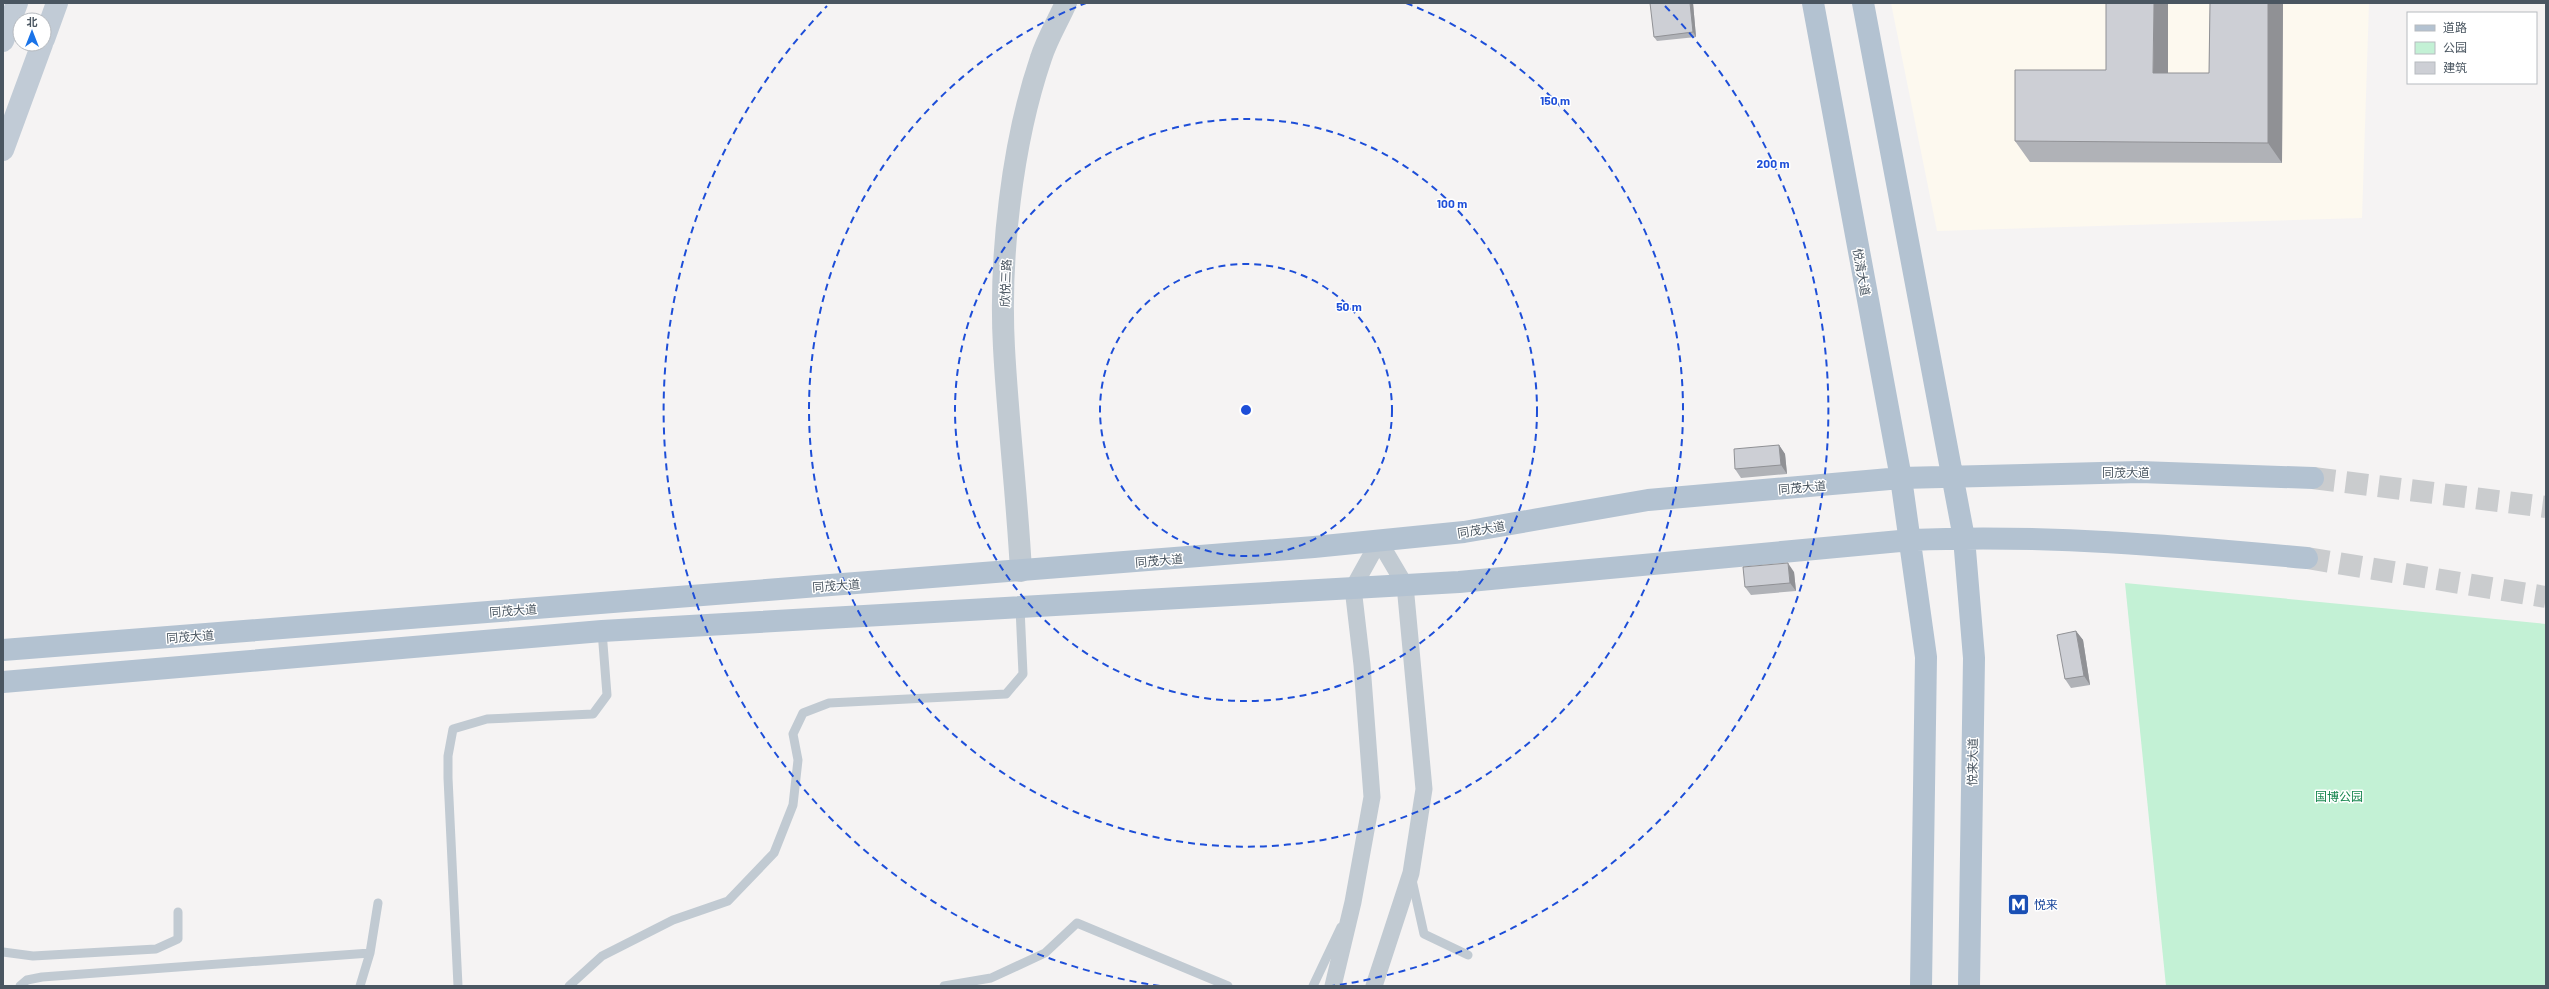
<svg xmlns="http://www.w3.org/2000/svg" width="2549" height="989" font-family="Barlow,'Noto Sans SC',sans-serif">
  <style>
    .commercial { fill: #fdf9ef }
    .green { fill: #c3f1d5 }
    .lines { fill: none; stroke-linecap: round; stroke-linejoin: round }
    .primary-tunnel { stroke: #caccce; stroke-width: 22; stroke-dasharray: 22 11; stroke-linecap: butt }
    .service { stroke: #c1cad2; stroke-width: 9 }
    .minor { stroke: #c1cad2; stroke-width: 17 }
    .tertiary { stroke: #c1cad2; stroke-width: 22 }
    .secondary { stroke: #c1cbd6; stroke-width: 22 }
    .primary { stroke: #b3c2d1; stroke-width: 22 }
    .wall { fill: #b0b2b7 }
    .shaded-wall { fill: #909195 }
    .building { fill: #cdcfd5; stroke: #909195 }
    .ring { fill: none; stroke: #1d4ed8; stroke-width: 2; stroke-dasharray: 7 5 }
    .labels { text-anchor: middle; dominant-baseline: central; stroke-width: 3; stroke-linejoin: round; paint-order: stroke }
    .street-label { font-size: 12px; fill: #4a5661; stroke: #fff }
    .park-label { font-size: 12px; fill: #17864f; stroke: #fff }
    .transit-label { font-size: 12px; fill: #164399; stroke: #fff; text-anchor: start }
    .centre { fill: #1d4ed8; stroke: #fff; stroke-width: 2 }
    .ring-label { font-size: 12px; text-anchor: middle; font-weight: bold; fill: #1d4ed8; stroke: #fff; stroke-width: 3; stroke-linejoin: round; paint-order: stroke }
  </style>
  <rect width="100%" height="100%" fill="#f5f3f3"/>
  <!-- commercial -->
  <path class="commercial" d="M1891,3H2369L2362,218L1937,231Z"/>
  <!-- green -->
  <path class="green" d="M2125,583L2546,624V986H2166Z"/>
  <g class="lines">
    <!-- primary-tunnel -->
    <path class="primary-tunnel" d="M2313,478L2546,507
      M2307,558L2546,597"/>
    <!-- service -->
    <path class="service" d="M1412,880L1424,934L1468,955
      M3,952L33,956L156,949L178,939V912
      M20,986L27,980L42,977L370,953
      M360,986L370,953L378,903
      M458,986L448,778V756L453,729L487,719L593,714L607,695L602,631
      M569,986L602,956L673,920L728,901L774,853L793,805L798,760L793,734L803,713L829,703L1006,694L1023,674L1020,608
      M944,986L991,978L1045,953L1077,923L1228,986
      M1313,986L1341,927"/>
    <!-- minor -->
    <path class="minor" d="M1333,986L1353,902L1372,797L1362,665L1353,588L1379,541L1405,585L1424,789L1411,873L1374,986"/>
    <!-- tertiary -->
    <path class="tertiary" d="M1021,571C1017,496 1008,422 1004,348C999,257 1012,143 1041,58C1047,39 1058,21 1066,3"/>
    <!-- secondary -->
    <path class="secondary" d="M44,39L57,3
      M3,41L17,3
      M3,150L42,44"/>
    <!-- primary -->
    <path class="primary" d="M1813,3L1901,478L1926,657L1921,986
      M1863,3L1964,538L1974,658L1969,986
      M3,650L1314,547L1464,532L1648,500L1901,478L2140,472L2313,478
      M3,682L602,631L1459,582L1911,540C2043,534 2176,546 2307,558"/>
  </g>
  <!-- wall -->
  <path class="wall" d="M1693,3L1696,37L1657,41L1654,37Z
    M2210,3H2283L2282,163L2030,162L2015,141L2106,70L2168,73H2209Z
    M1779,445L1785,454L1787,474L1741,478L1735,469Z
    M1794,572L1796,591L1751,595L1745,587Z
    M2076,631L2083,640L2090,685L2071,688L2065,679Z"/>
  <!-- shaded-wall -->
  <path class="shaded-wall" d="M1690,3H1693L1696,37L1693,32Z
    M2154,3H2168V93L2153,73Z
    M2268,3H2283L2282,163L2268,143Z
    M1779,445L1785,454L1787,474L1781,465Z
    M1788,563L1794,572L1796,591L1790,583Z
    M2076,631L2083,640L2090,685L2084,676Z"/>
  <!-- building -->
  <path class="building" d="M1650,3H1690L1693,32L1654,37Z
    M2106,3H2154L2153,73H2209L2210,3H2268V143L2015,141V70H2106Z
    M1779,445L1781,465L1735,469L1734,449Z
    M1788,563L1790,583L1745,587L1743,567Z
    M2076,631L2084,676L2065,679L2057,635Z"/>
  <!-- distance rings -->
  <g class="ring">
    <circle cx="1246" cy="410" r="146"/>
    <circle cx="1246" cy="410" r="291"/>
    <path d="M1406 3A437 437 0 1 1 1086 3"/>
    <path d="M1160 986A582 582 0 0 1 827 6M1665 6A582 582 0 0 1 1332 986"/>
  </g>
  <!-- icons -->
  <defs>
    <symbol id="metro-square" viewBox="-11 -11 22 22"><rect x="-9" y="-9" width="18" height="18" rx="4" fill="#1a4fb4" stroke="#fff"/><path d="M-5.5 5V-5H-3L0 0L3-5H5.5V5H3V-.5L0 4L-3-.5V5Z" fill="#fff"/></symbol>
  </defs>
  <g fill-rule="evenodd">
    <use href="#metro-square" x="2006" y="892" width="25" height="25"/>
  </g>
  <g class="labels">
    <!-- street labels -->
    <g class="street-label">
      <text transform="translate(1862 272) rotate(80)">悦清大道</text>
      <text transform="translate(1005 283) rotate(-88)">欣悦三路</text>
      <text x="2126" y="472">同茂大道</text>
      <text transform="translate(1802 487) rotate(-5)">同茂大道</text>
      <text transform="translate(1481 529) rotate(-9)">同茂大道</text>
      <text transform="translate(1159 560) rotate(-5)">同茂大道</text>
      <text transform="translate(836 585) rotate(-4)">同茂大道</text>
      <text transform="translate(513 610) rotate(-4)">同茂大道</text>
      <text transform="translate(190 636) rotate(-4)">同茂大道</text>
      <text transform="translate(1972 762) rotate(-89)">悦来大道</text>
    </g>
    <!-- park labels -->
    <g class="park-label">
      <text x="2339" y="796">国博公园</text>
    </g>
    <!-- transit labels -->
    <g class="transit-label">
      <text x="2034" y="904">悦来</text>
    </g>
  </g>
  <circle cx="1246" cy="410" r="6" class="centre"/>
  <g class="ring-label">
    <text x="1555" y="105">150 m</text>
    <text x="1773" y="168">200 m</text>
    <text x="1452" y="208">100 m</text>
    <text x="1349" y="311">50 m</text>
  </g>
  <!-- border -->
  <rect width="2549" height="989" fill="none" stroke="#4a5661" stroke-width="8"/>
  <!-- legend -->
  <rect x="2407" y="12" width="130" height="72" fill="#ffffff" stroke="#b7bbc0"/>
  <rect x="2415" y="25" width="20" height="6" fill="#b3c2d1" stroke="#b7bbc0"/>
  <text x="2443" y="32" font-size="12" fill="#4a5661">道路</text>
  <rect x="2415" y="42" width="20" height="12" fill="#c3f1d5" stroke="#b7bbc0"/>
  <text x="2443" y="52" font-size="12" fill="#4a5661">公园</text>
  <rect x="2415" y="62" width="20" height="12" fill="#cdcfd5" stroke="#b7bbc0"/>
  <text x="2443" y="72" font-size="12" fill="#4a5661">建筑</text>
  <!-- north arrow -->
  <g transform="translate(32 32)"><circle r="19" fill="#ffffff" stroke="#b7bbc0"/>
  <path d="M0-3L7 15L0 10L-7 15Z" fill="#1a73e8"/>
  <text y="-6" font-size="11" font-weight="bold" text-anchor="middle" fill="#4a5661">北</text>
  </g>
</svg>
